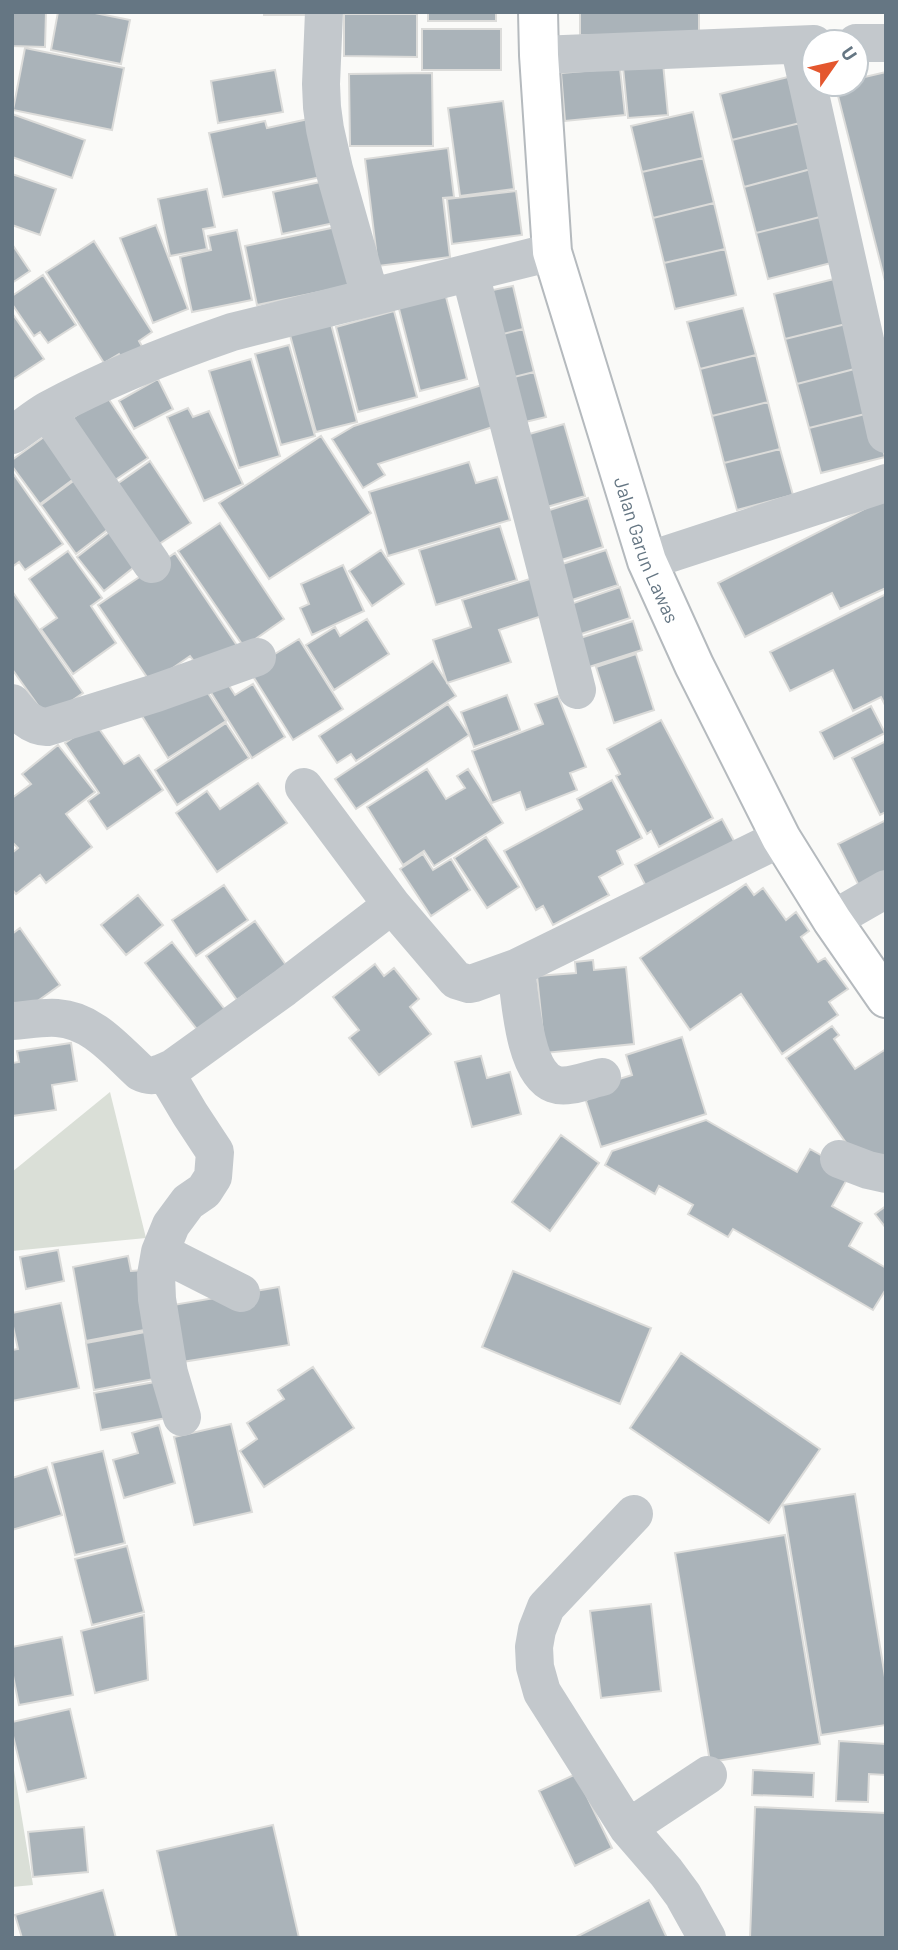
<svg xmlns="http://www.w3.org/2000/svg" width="898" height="1950" font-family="Barlow,sans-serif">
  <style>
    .green { fill: #dadfd7 }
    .building { fill: #aab3b9; stroke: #dcdcda; stroke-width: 2 }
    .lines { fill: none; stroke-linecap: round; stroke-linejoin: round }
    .major-casing { stroke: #b5babe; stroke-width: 42 }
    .minor { stroke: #c3c8cc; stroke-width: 38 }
    .major { stroke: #fff; stroke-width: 38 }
    .labels { text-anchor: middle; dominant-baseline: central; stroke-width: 7; stroke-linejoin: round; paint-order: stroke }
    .street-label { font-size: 19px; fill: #657683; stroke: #fff }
  </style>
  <rect width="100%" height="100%" fill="#fafaf8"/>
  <!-- green -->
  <path class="green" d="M110,1092L146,1238L12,1251V1172Z
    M12,1758L33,1885L12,1887Z"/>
  <!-- building -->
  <path class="building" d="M12,12H46L45,47L12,46Z
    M58,12H90L130,20L121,64L51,50Z
    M264,12H304V15H264Z
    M428,12H496V21H428Z
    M580,12H699V36L580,35Z
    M344,14H417V57L344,56Z
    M422,29H501V70H422Z
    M25,48L124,68L112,130L13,110Z
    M663,63L668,115L628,118L623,67Z
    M620,68L625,115L565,121L561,73Z
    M275,70L283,112L218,123L211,81Z
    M886,72V285L835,84H856V79Z
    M432,73L433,146H350L349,74Z
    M788,77L800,123L732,140L720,94Z
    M503,101L514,189L460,196L448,108Z
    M693,112L703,158L642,172L631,126Z
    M12,114L85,140L72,178L12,157Z
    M313,118L326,176L223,197L209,133L265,121L267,128Z
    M800,123L811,169L744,187L732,140Z
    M448,148L454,197L443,198L450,257L378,266L365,159Z
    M703,158L714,203L653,218L642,172Z
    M811,169L824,216L756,233L744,187Z
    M12,174L56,189L40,235L12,225Z
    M330,180L339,222L282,234L273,192Z
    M207,189L215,227L203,229L207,249L170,256L158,199Z
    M516,191L522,235L452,244L447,199Z
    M714,203L725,249L664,263L653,218Z
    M824,216L835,262L768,279L756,233Z
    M156,225L188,309L153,323L120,238Z
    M341,226L353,285L257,305L245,246Z
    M237,230L252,300L192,312L180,257L211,250L208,236Z
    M94,241L152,332L139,341L147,355L128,368L119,354L104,363L46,272Z
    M12,244L30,271L12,283Z
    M725,249L736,295L675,309L664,263Z
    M43,275L76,325L48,343L40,332L34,336L12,304V296Z
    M838,278L850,323L785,339L774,294Z
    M513,286L523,329L495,336L483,292Z
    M445,293L467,379L420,391L398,305Z
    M743,308L756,355L700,369L687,322Z
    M394,311L417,397L358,412L336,327Z
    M12,313L44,359L12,380Z
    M850,323L862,367L797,384L785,339Z
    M331,324L357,422L316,432L290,335Z
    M523,329L534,372L506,379L495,336Z
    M289,345L315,436L281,445L255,354Z
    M756,355L768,402L712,416L700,369Z
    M251,359L280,456L239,468L209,371Z
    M862,367L873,412L809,428L797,384Z
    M534,372L546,417L517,424L506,379Z
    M158,379L173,409L134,429L119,401Z
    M491,382L505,423L378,464L385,475L363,488L332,439L354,426Z
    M106,395L148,458L106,486L64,424Z
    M768,402L780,449L724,463L712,416Z
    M188,408L193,417L209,411L243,484L204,501L167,417Z
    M873,412L885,457L821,473L809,428Z
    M564,424L585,496L540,509L519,437Z
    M48,434L79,475L40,504L12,466V460Z
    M321,436L371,513L269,579L219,503Z
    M780,449L793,495L737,510L724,463Z
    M150,461L191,523L150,550L110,489Z
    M469,462L476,483L497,477L510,520L388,556L369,492Z
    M12,472L63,544L25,570L19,562L12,567Z
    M80,476L115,524L76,554L41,505Z
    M588,498L603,547L555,562L540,513Z
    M886,498V588L840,609L832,593L745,637L718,583Z
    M220,523L284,619L244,647L178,551Z
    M117,526L143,560L104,591L77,557Z
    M500,526L517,580L436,605L419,550Z
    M381,550L404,584L372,606L349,571Z
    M606,550L618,585L566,602L553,567Z
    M68,551L102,598L91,606L116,643L73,674L41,629L57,618L29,579Z
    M175,553L238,647L202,672L190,656L151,683L98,605Z
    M343,565L364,611L312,635L300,608L309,604L301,584Z
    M533,578L545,615L499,630L511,662L447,683L433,640L471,627L462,600Z
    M620,587L630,618L575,636L565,606Z
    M12,591L83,693L47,718L12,669Z
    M886,594V707L881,697L853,711L833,670L790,691L770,652Z
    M367,619L389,654L334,690L306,645L335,627L340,636Z
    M633,621L642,650L586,668L577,639Z
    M299,639L343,709L293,740L249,670Z
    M636,654L654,710L614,723L596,667Z
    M433,661L456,696L356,761L351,754L337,763L319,736Z
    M221,673L235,695L253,684L285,737L252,758L205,683Z
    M199,679L226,721L168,758L142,716Z
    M507,695L520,730L474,747L461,712Z
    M558,696L586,767L570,773L577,790L526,810L520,792L492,803L472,751L543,724L535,704Z
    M448,704L469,735L356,809L335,779Z
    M871,706L885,733L834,759L820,732Z
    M661,720L713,818L659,847L651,831L647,834L616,776L620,774L607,749Z
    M95,723L124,764L139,755L163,790L107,829L88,801L99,793L65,743Z
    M226,723L249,758L177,805L155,770Z
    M886,741V812L880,815L852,758Z
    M58,745L95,792L66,814L92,847L46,883L40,875L16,894L12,889V853L18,848L13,843L12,844V798L31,784L22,774Z
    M427,769L446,799L465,788L457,776L468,769L503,823L434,866L424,851L403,865L367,807Z
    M612,780L642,838L617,851L623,864L599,877L609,895L553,925L543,906L536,910L504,851L582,809L577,799Z
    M258,783L287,823L217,872L176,813L207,791L220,809Z
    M722,819L739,850L651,896L635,865Z
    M886,820V880L862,892L838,844Z
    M486,837L519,887L487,908L454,858Z
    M423,854L433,870L451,859L470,890L431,916L400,869Z
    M746,884L754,895L763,888L786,920L796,912L809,931L801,937L818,962L825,958L848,989L829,1002L838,1015L782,1054L741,994L690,1030L640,958Z
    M224,885L248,920L196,956L172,920Z
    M138,895L163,925L126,955L101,925Z
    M255,921L286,965L237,1000L206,956Z
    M20,928L60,985L14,1018H12V934Z
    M172,942L230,1016L203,1037L145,963Z
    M593,960L594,970L626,967L634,1044L545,1053L537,976L576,973L575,962Z
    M375,964L384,976L394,968L419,999L410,1007L431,1034L379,1075L349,1038L359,1030L333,997Z
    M832,1026L839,1035L834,1039L855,1069L886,1049V1157L849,1147L786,1058Z
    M682,1037L706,1114L601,1147L586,1101L600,1085L632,1075L626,1055Z
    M71,1043L77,1081L52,1085L56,1110L12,1116V1063L19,1062L17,1051Z
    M481,1056L487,1078L510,1072L521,1114L472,1127L455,1062Z
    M706,1120L797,1172L810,1149L851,1172L832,1206L862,1223L849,1246L886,1268V1289L873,1310L733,1229L728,1237L688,1214L693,1205L659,1186L655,1194L605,1165L612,1151Z
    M561,1135L599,1163L550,1231L512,1202Z
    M886,1206V1228L875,1214Z
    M58,1250L64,1281L26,1289L20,1257Z
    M128,1256L131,1271L144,1270L155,1328L86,1341L73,1267Z
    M513,1271L651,1328L620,1404L482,1347Z
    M279,1287L289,1345L182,1362L173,1305Z
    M61,1303L79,1388L12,1401V1350L18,1349L12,1322V1313Z
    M156,1330L165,1377L94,1390L86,1343Z
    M681,1353L820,1449L769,1523L630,1428Z
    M313,1367L354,1428L264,1487L240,1451L257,1439L247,1423L284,1399L278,1390Z
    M166,1380L172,1417L101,1430L94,1393Z
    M231,1424L252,1512L194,1525L174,1437Z
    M159,1425L175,1483L124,1498L113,1460L138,1453L132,1433Z
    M103,1451L125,1543L75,1555L52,1463Z
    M47,1467L62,1515L12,1530V1478Z
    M855,1494L886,1683V1725L821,1735L783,1505Z
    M785,1535L820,1744L710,1762L675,1553Z
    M127,1546L144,1612L92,1625L75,1559Z
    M651,1604L661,1691L601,1698L590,1611Z
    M144,1615L148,1680L95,1693L81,1631Z
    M62,1637L73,1695L19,1705L12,1671V1647Z
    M70,1709L86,1778L27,1792L12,1732V1722Z
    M839,1741L886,1744V1775L869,1774L868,1802L836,1801Z
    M753,1770L814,1773L813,1797L752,1795Z
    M576,1774L612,1848L575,1866L539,1791Z
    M755,1807L886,1813V1938H750Z
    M273,1825L299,1938H177L157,1851Z
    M84,1827L88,1872L33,1877L28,1832Z
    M103,1890L116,1938H22L15,1915Z
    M649,1900L667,1938H574Z"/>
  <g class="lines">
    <defs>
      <g id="major">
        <path id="s1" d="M538,12L539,55L552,252L647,561L694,665L781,838L832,920L886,998"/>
      </g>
    </defs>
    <!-- major casing -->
    <use href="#major" class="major-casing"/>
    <!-- minor -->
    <path class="minor" d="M324,12L321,84L322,107L325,129L334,169L370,296
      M856,43H886
      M799,45L886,434
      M539,55L814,44
      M470,273L577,690
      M47,411L152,564
      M12,435C24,427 36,417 48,410C105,379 171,353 232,332L552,252
      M647,561L886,483
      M12,703C22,716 30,726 47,727L156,693L257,657
      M304,787L392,905
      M832,920L886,889
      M516,968C520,996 523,1072 554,1084C567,1089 588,1080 602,1077
      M12,1021C27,1020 42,1017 57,1018C92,1020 116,1050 140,1072C153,1079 161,1073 173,1068L284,988L392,905L456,980L469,984L474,983L516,968L781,838
      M165,1072L190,1114L215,1152L213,1177L204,1191L188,1202L171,1225L160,1252L156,1275L157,1299L169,1373L182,1417
      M839,1159L868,1170L886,1174
      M160,1252L241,1293
      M634,1514L546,1607L537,1630L534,1647L535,1667L542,1692L628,1828L666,1872L683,1895L707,1938
      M628,1828L708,1775"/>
    <!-- major -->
    <use href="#major" class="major"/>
  </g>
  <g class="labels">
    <!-- street labels -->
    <g class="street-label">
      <text stroke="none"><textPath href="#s1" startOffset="553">Jalan Garun Lawas</textPath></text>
    </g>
  </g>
  <!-- border -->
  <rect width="898" height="1950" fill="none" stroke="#657683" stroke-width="28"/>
  <!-- north arrow -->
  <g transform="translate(835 63) rotate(56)"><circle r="33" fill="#ffffff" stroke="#c1c8cd" stroke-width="2"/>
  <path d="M0-5L12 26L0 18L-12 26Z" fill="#e4572e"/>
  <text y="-10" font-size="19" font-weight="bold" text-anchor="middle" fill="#657683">U</text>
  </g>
</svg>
